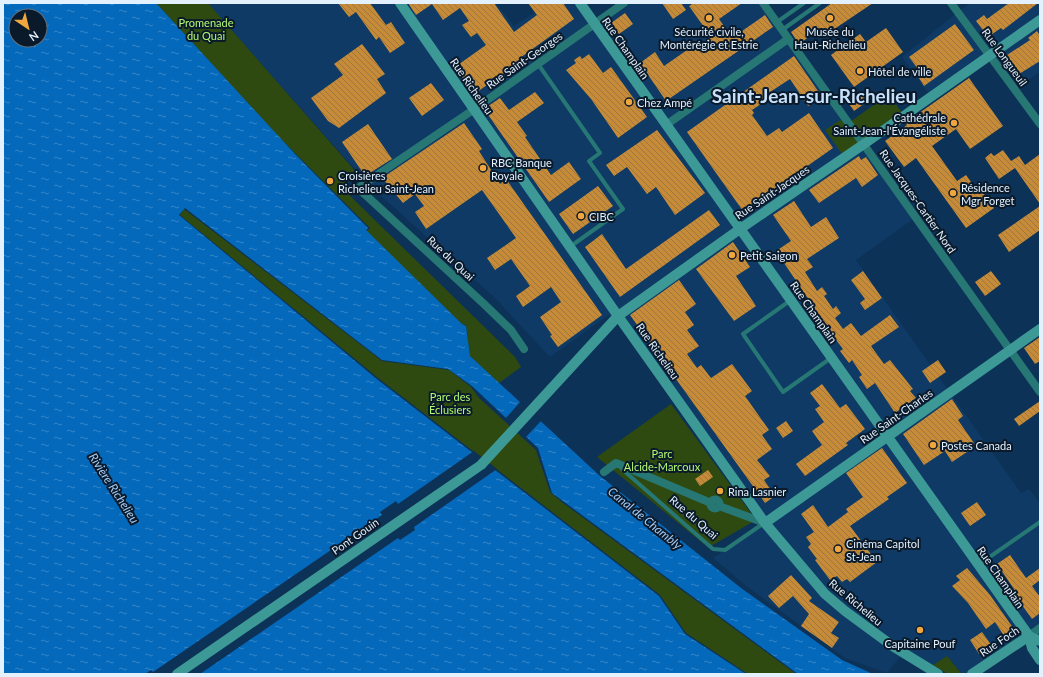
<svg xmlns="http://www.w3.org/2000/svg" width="1043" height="677" font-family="Lato,sans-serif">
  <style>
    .built { fill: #0e3a65 }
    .park { fill: #2e4a11 }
    .water { fill: url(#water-ripples); fill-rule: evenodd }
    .pier { fill: #0d3257 }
    .building { fill: url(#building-back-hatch) }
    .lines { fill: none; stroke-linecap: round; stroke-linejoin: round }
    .lane { stroke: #277774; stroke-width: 4 }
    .street { stroke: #277774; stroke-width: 8 }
    .secondary { stroke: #3d9995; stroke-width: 10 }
    .poi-dot { fill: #f0a63e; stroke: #0a1a2a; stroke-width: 1.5 }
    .labels { text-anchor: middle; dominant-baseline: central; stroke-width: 4; stroke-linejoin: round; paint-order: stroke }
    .park-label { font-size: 11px; fill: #b3f871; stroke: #0a1a2a }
    .poi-label { font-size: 11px; fill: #e3f0fe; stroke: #0a1a2a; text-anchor: start }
    .street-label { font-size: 11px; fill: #e3f0fe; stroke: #0a1a2a }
    .water-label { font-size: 12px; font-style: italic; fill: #a6cbf6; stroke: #0a1a2a }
    .town-label { font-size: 19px; font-weight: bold; fill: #c7e0fc; stroke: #0a1a2a }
  </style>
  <defs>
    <pattern id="water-ripples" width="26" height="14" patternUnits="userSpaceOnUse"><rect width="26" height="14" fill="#0569bb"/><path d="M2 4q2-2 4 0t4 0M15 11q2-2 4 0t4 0" fill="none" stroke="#3586c9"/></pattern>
    <pattern id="building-back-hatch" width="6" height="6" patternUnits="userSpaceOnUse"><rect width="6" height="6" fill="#c68b38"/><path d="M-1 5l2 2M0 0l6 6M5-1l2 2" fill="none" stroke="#9f773e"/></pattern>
  </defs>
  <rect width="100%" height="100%" fill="#0d3257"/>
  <!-- built -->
  <path class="built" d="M207,3H496L514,26L549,3H580L595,24L624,3H763L864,141L929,94L902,57L958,12L970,3H1040V75L1038,73L1015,90L990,54L864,144L916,217L856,260L1021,493L1029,489L1040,503V523L1037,525L1040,529V628L972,674H962L947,656L933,665L906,650L887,673L845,658L745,585L713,558L765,523L618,316H607L550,357L496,299L369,185Z"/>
  <!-- park -->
  <path class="park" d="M156,3H208L358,174L341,187L515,357L521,367L499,383L470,356L466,325L462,324L366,231L370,228L274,132Z
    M889,94L902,113L864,141L850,122Z
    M842,119L859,143L843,155L825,130Z
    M184,209L382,361L449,370L471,387L479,398L536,450L550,492L563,503L796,674H748L686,633L660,595L378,378L180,215Z
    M671,404L756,520L713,545L704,544L597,457Z
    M947,656L961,673L948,674L933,665Z"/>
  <!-- water -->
  <path class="water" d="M3,3H156L295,154L368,228L366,230L462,324L466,326L470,356L600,476L741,588L842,660L873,674H798L552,493L538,448L472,386L448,369L382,360L185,208L179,215L378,380L659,596L685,634L746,674H3ZM16,16H40V40H16Z"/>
  <!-- pier -->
  <path class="pier" d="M521,401L542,420L525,438L505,419Z
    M474,451L497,469L414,527L415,530L400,540L398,538L200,674H145L151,670L153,672L382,515L380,512L396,501L398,504Z"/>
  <!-- building -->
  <path class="building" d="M338,3H370L386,25L391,22L405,43L390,53L379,37L376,40L356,12L349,17Z
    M408,3H494L514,32L537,15L528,3H563L574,19L520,58L522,61L474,94L455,67L486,45L477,33L471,37L462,25L469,21L460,8L443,20L432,4L416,15Z
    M662,3H681L686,10L673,19Z
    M694,3H742L719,19L732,38L765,15L773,27L666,101L640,63L655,52L664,66L690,48L691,51L711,37L689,6Z
    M832,3H873L824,36L820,29L799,44L791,32Z
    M1009,3H1038L1003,30L1001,28L988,37L976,21L984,15L987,19Z
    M625,13L633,24L619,34L611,23Z
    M955,24L974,50L924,86L917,75L921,73L909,57Z
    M886,28L903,52L854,87L831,55L860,34L866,42Z
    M1037,31L1040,36V61L1019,74L1007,55L1030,40L1028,38Z
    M362,44L385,74L377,79L386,93L339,128L328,121L311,98L343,75L334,64Z
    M589,54L603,73L611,67L647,117L618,138L591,99L566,70L576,63L574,60L580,56L582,59Z
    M794,56L822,97L808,106L790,79L767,94L770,98L752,110L754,113L752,115L767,136L779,128L782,132L809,113L833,148L743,211L687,132Z
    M969,78L1003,126L970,149L956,129L932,146L957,181L966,175L976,189L979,187L994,208L966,228L916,158L904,167L885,141L907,125L905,123Z
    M431,83L444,100L422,116L409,98Z
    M861,91L868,101L854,111L847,101Z
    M535,92L544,103L517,122L527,136L525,137L551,175L569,162L581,179L549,202L484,109L500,98L509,110Z
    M464,123L482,149L479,151L500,184L506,179L602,315L558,347L550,336L552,335L540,317L561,302L551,287L523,307L516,296L530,286L511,259L495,270L487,258L516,238L482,190L426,229L415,212L424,206L415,194L403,203L382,178Z
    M368,124L392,159L365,176L342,142Z
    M657,130L705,193L675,215L656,187L647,194L627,167L614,176L606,165Z
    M1003,150L1011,161L1019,156L1025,165L1040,154V204L1015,168L999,179L985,158L991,153L994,156Z
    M859,156L861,160L866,157L878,175L862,187L856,178L819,203L809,190Z
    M598,186L613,206L573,234L559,214Z
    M794,201L811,227L826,217L839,238L807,259L813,267L805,272L817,291L822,287L827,294L824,296L833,309L836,306L841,313L835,318L843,329L851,323L861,336L890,315L899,327L871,346L884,364L890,360L913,389L910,391L916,398L895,413L875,383L867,389L859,377L862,375L852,360L849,363L840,351L843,349L820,319L821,318L776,251L791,241L773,215Z
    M1040,206V230L1009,252L998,235Z
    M709,210L720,225L620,297L585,247L602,234L626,269Z
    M733,242L750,267L736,276L756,306L734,321L696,269Z
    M863,271L882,298L865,310L860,303L865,299L851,280Z
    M991,271L1001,284L985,296L975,282Z
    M679,280L696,304L685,312L694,325L687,330L699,346L687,354L697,368L701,365L711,378L732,364L752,391L745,396L769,430L762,435L772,449L757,460L770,476L764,480L775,496L765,503L630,315Z
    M1040,337V361L1035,364L1024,348Z
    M938,360L946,372L930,383L922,371Z
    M822,384L840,408L846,404L865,429L846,443L848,445L805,476L796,464L822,445L812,431L824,422L815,409L820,406L810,393Z
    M952,399L963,416L958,420L976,446L952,462L945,451L924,465L903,434Z
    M1040,401V411L1019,426L1014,419Z
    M786,421L793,431L783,438L776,428Z
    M882,448L907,483L887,497L889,499L850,526L877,562L850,582L847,579L842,582L837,576L830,580L815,560L817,559L808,547L811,544L806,537L814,532L801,514L813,505L828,527L848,512L846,509L863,497L846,473Z
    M708,470L713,477L700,486L695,479Z
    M977,502L986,515L970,526L961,513Z
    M1010,555L1026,578L1040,568V580L1032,586L1040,597V613L1032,619L1014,594L1016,592L997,564Z
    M967,568L990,595L1016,632L1006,639L995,622L986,629L968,603L952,586L960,580L956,576Z
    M791,575L812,598L809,601L839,622L831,633L839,638L832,648L801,626L809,614L793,596L779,608L768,596Z
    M982,632L992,646L979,654L970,640Z"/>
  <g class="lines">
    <!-- lane -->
    <path class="lane" d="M777,22L804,3
      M782,30L820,3
      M538,64L600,153L589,161L623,209L571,246
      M791,300L743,334L783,392L831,358
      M622,469L713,549L725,550L764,523
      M978,565L1040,522"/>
    <!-- street -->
    <path class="street" d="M763,3L1040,392
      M951,3L1040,124
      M666,125L788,39
      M524,349L511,330L484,304L358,188L473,110L624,3
      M604,472L616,463L711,503
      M710.5 504a4.5 4.5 0 1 1 9 0a4.5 4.5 0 1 1-9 0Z
      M719,506L765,523
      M1029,636L1040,628"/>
    <!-- secondary -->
    <path class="secondary" d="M400,3L618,316L765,523L825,594L845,611L894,647L938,674
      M580,3L1029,636L1032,648L1040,660
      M765,523L1040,329
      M1029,636L1040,641
      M177,674L481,465L618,316L740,229L864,144L1040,20
      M972,674L1029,636"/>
  </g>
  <!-- markers -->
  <g class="poi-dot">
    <circle cx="709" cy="18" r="4"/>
    <circle cx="830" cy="18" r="4"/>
    <circle cx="860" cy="71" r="4"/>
    <circle cx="629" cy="102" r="4"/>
    <circle cx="954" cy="123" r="4"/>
    <circle cx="483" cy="168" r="4"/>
    <circle cx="330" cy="181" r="4"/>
    <circle cx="953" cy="193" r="4"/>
    <circle cx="581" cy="216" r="4"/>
    <circle cx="732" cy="255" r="4"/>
    <circle cx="933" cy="445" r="4"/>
    <circle cx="720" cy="491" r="4"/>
    <circle cx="838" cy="549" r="4"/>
    <circle cx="920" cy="630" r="4"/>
  </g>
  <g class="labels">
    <!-- park labels -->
    <g class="park-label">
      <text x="206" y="22">Promenade<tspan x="206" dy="13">du Quai</tspan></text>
      <text x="450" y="396">Parc des<tspan x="450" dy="13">Éclusiers</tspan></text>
      <text x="662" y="453">Parc<tspan x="662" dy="13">Alcide-Marcoux</tspan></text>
    </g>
    <!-- poi labels -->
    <g class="poi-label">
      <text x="709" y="31" text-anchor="middle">Sécurité civile,<tspan x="709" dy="13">Montérégie et Estrie</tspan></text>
      <text x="830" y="31" text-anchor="middle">Musée du<tspan x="830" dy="13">Haut-Richelieu</tspan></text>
      <text x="868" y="71">Hôtel de ville</text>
      <text x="637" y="102">Chez Ampé</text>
      <text x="946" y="117" text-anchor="end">Cathédrale<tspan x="946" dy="13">Saint-Jean-l'Évangéliste</tspan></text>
      <text x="491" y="162">RBC Banque<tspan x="491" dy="13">Royale</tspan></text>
      <text x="338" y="175">Croisières<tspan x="338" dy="13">Richelieu Saint-Jean</tspan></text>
      <text x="961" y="187">Résidence<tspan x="961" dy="13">Mgr Forget</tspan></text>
      <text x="589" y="216">CIBC</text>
      <text x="740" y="255">Petit Saigon</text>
      <text x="941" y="445">Postes Canada</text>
      <text x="728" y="491">Rina Lasnier</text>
      <text x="846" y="543">Cinéma Capitol<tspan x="846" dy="13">St-Jean</tspan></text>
      <text x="920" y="643" text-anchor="middle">Capitaine Pouf</text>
    </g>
    <!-- street labels -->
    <g class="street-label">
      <text transform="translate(626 48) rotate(55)">Rue Champlain</text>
      <text transform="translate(1005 57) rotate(54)">Rue Longueuil</text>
      <text transform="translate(524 60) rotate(-35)">Rue Saint-Georges</text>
      <text transform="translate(472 86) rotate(55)">Rue Richelieu</text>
      <text transform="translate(772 192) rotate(-34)">Rue Saint-Jacques</text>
      <text transform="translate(918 201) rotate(55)">Rue Jacques-Cartier Nord</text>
      <text transform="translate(451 258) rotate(43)">Rue du Quai</text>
      <text transform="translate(814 312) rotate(55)">Rue Champlain</text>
      <text transform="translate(658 351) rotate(55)">Rue Richelieu</text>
      <text transform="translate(896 416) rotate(-35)">Rue Saint-Charles</text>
      <text transform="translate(694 517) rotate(41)">Rue du Quai</text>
      <text transform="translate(355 536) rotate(-35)">Pont Gouin</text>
      <text transform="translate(1001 577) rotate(55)">Rue Champlain</text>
      <text transform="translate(856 602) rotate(40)">Rue Richelieu</text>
      <text transform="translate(999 641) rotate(-34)">Rue Foch</text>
    </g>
    <!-- water labels -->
    <g class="water-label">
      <text transform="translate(114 488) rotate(57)">Rivière Richelieu</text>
      <text transform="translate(645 518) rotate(39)">Canal de Chambly</text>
    </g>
    <!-- town labels -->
    <g class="town-label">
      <text x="814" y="95">Saint-Jean-sur-Richelieu</text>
    </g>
  </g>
  <!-- border -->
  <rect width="1043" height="677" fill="none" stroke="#e3f0fe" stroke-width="8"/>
  <!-- north arrow -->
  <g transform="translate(28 28) rotate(145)"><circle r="19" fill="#0a1a2a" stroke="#61707f"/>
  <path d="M0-3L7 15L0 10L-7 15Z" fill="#f0a63e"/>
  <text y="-6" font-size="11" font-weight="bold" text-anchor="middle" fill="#e3f0fe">N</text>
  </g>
</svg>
